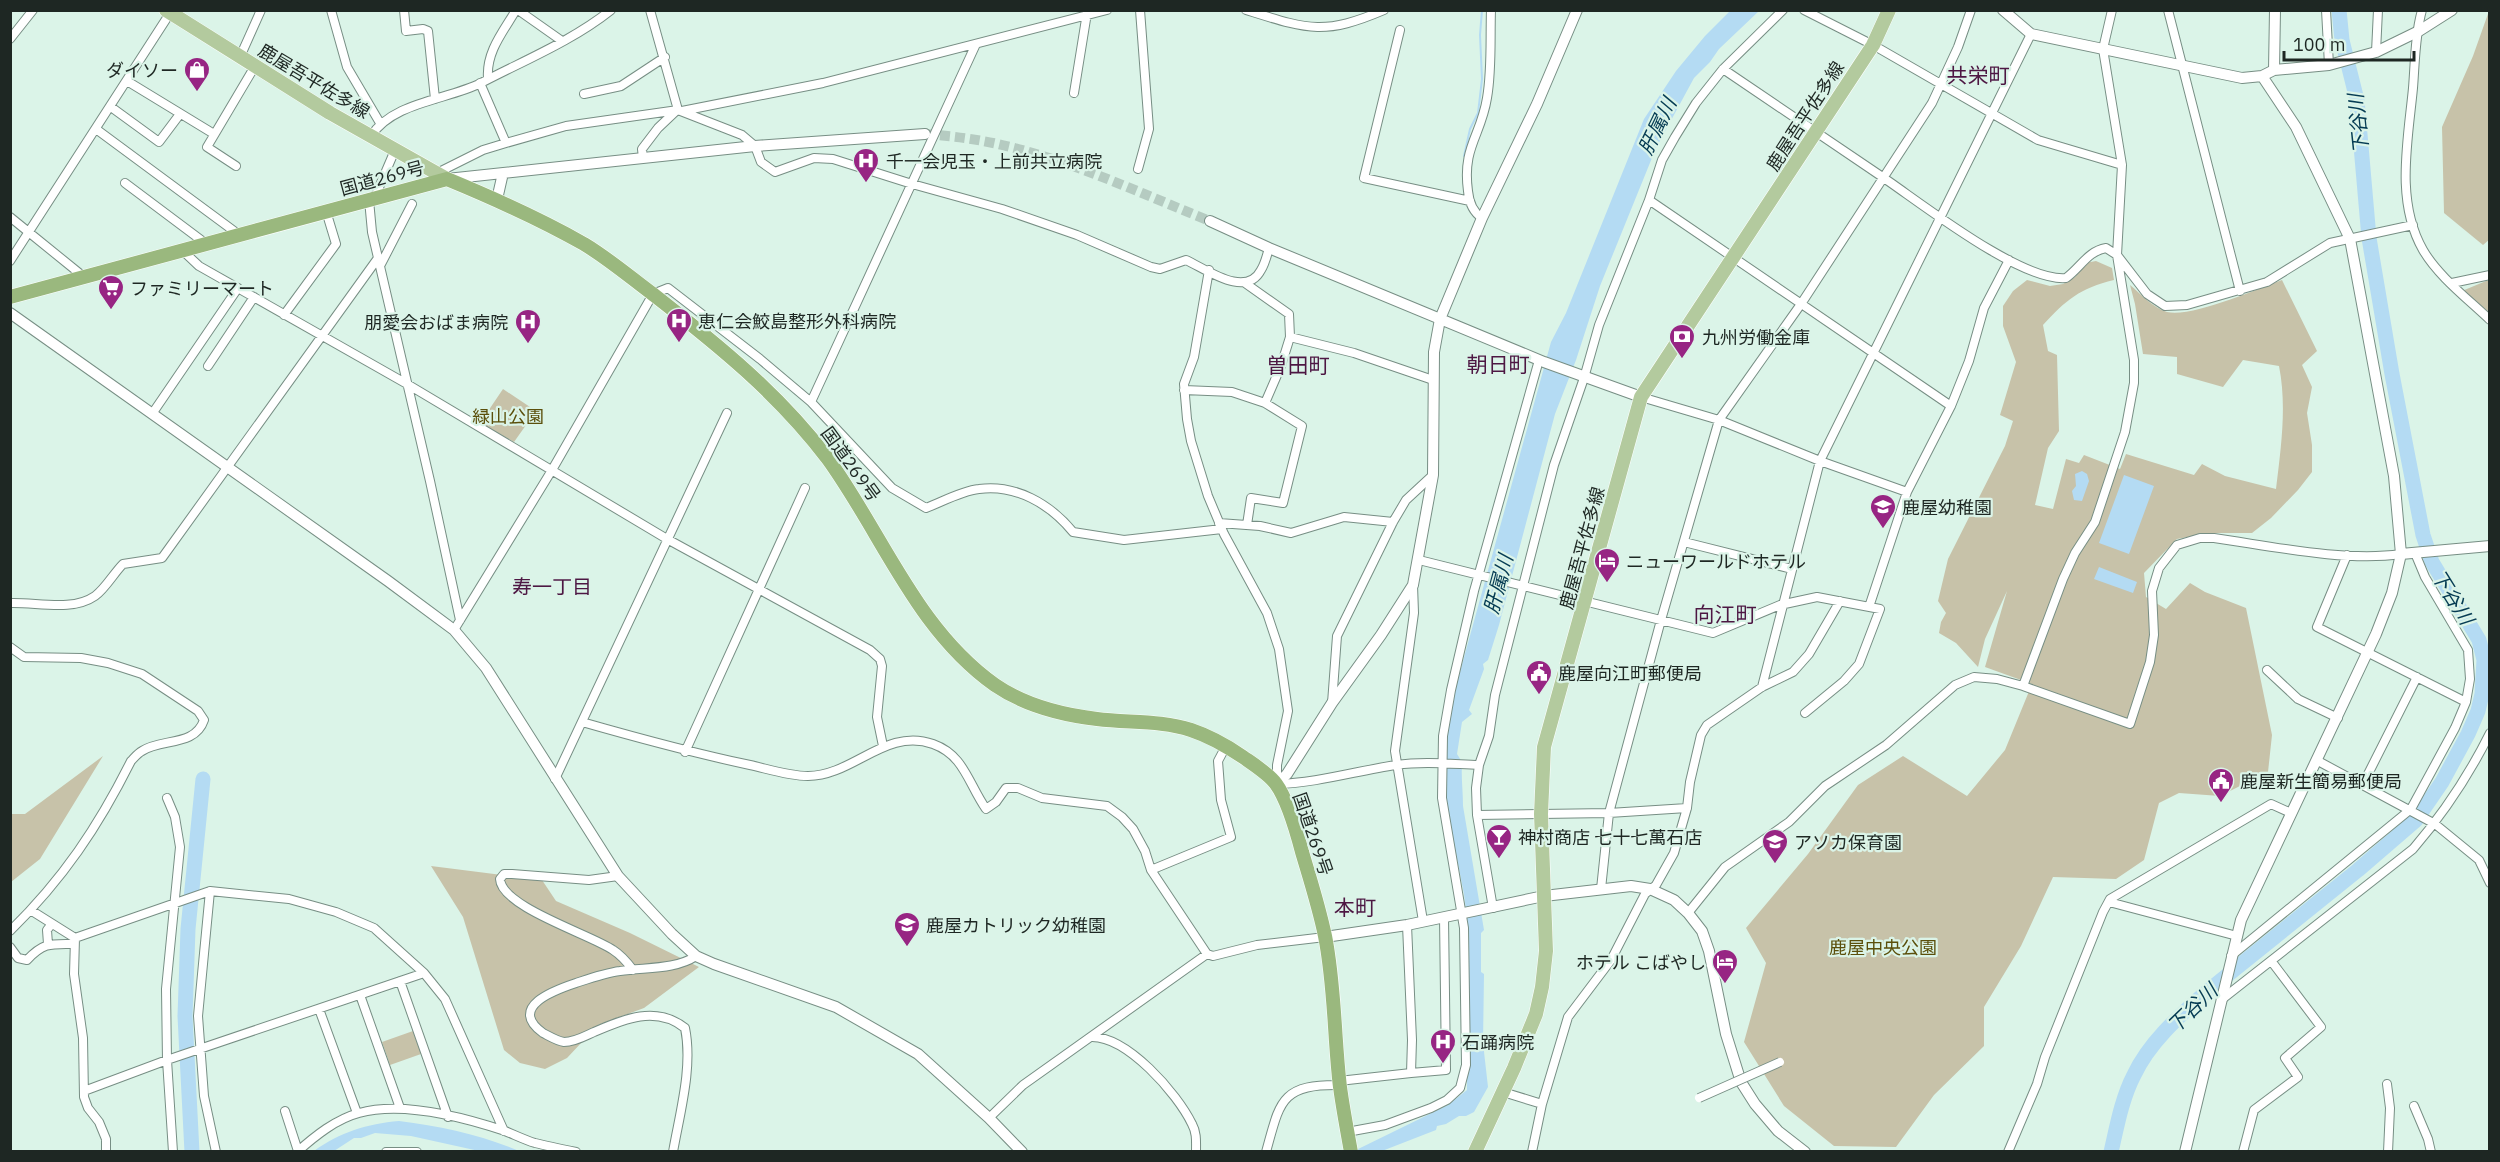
<svg xmlns="http://www.w3.org/2000/svg" width="2500" height="1162" font-family="'IBM Plex Sans','Noto Sans JP',sans-serif">
  <style>
    .green { fill: #c7c2a9 }
    .water { fill: #b4dbf3 }
    .lines { fill: none; stroke-linecap: round; stroke-linejoin: round }
    .stream { stroke: #b4dbf3; stroke-width: 2 }
    .river { stroke: #b4dbf3; stroke-width: 15 }
    .tertiary-tunnel { stroke: #b5cbc1; stroke-width: 10; stroke-dasharray: 10 5; stroke-linecap: butt }
    .minor-casing { stroke: #778e84; stroke-width: 10 }
    .tertiary-casing { stroke: #778e84; stroke-width: 12 }
    .primary-casing { stroke: #fff; stroke-width: 15 }
    .trunk-casing { stroke: #fff; stroke-width: 15 }
    .minor { stroke: #fff; stroke-width: 8 }
    .tertiary { stroke: #fff; stroke-width: 10 }
    .primary { stroke: #b3ca9e; stroke-width: 14 }
    .trunk { stroke: #9ab87e; stroke-width: 14 }
    .minor-bridge-casing { stroke: #778e84; stroke-width: 10; stroke-linecap: butt }
    .minor-bridge { stroke: #fff; stroke-width: 8 }
    .labels { text-anchor: middle; dominant-baseline: central; stroke-width: 4.5; stroke-linejoin: round; paint-order: stroke }
    .poi-label { font-size: 18px; fill: #1e2723; stroke: #dbf4e8; text-anchor: start }
    .street-label { font-size: 18px; fill: #1e2723; stroke: #dbf4e8 }
    .park-label { font-size: 18px; fill: #5b4f0b; stroke: #dbf4e8 }
    .water-label { font-size: 20px; font-style: italic; fill: #053b53; stroke: #dbf4e8 }
    .neighbourhood-label { font-size: 20px; fill: #4d1743; stroke: #dbf4e8 }
    .quarter-label { font-size: 21px; fill: #4d1743; stroke: #dbf4e8 }
  </style>
  <rect width="100%" height="100%" fill="#dbf4e8"/>
  <!-- green -->
  <path class="green" d="M2489,11L2490,239L2483,245L2444,213L2442,127L2473,56Z
    M2096,261L2112,268L2114,280C2080,288 2066,300 2043,325L2048,351L2057,355L2059,431L2048,448L2035,505L2053,509L2066,459L2079,463L2084,455L2120,469L2126,454L2194,475L2202,464L2225,476L2276,489C2281,448 2287,406 2279,366L2243,360L2223,387L2177,374V357L2143,354L2135,304L2130,285C2141,294 2153,308 2167,312C2191,318 2257,289 2282,280L2317,351L2302,365L2312,387L2307,413L2312,445V472L2298,490L2271,518L2252,533H2209L2177,539L2144,573L2146,597L2166,609L2190,583L2205,592L2246,608L2272,735L2268,772L2220,796L2179,793L2159,803L2144,860L2116,879L2053,877L2021,946L1984,1007V1046L1934,1095L1896,1147L1834,1146L1784,1106L1744,1042L1766,963L1746,928L1808,854L1858,785L1903,756L1967,796L2005,750L2032,684L1985,667L2007,591L1985,639L1978,667L1956,643L1939,633L1941,622L1946,613L1938,601L1948,559L2005,446L2013,421L2000,415L2016,362L2003,326V306L2013,291L2027,280L2050,286L2063,284L2075,277L2085,263Z
    M2486,281H2489V312L2462,291Z
    M503,389L536,411L514,442L480,423Z
    M103,756L40,859L11,882V814H25Z
    M431,866L542,880L556,901L630,933L699,967L644,1008L598,1025L567,1058L545,1069L520,1063L504,1050L463,917Z
    M413,1031L421,1054L390,1065L382,1042Z"/>
  <!-- water -->
  <path class="water" d="M1730,11H1759L1719,49L1710,62L1694,78L1656,148L1600,286L1576,360L1555,414L1499,625L1488,660L1483,664L1484,669L1469,710L1472,714L1462,722L1457,754L1462,762C1461,778 1463,790 1463,806L1484,930L1481,933V972L1484,974L1483,1043L1488,1087L1474,1112L1466,1116H1459L1446,1124L1437,1126L1436,1130L1382,1151L1352,1152L1448,1105L1467,1090L1468,926L1464,894L1445,799L1446,738L1455,690L1551,342L1566,313L1644,119L1676,71L1705,36Z
    M2082,471L2087,474L2089,481L2082,501L2074,500L2072,491L2076,486L2075,474Z
    M2124,475L2154,486L2129,554L2099,543Z
    M2099,567L2137,582L2133,593L2094,579Z
    M399,1121C441,1126 481,1135 519,1151H479L411,1136L375,1133L361,1138H354L334,1151H314C340,1132 367,1124 399,1121Z"/>
  <g class="lines">
    <!-- stream -->
    <path class="stream" d="M1464,156L1470,129L1478,113L1482,79L1480,35L1482,10"/>
    <!-- river -->
    <path class="river" d="M192,1152L185,1016L188,929L203,779
      M2111,1152C2117,1126 2122,1098 2134,1075C2149,1043 2178,1017 2204,994L2358,870L2416,820L2442,782L2468,734L2478,711L2482,694L2484,660L2479,640L2432,562L2423,535L2392,374L2369,238L2357,100L2342,40L2339,10"/>
    <!-- tertiary-tunnel -->
    <path class="tertiary-tunnel" d="M925,134C951,136 977,139 1002,145C1073,161 1142,194 1210,221"/>
    <defs>
      <path id="minor" d="M331,10L347,67L380,123
        M404,10L406,31L423,29L428,31L435,99
        M518,10L562,41
        M650,10L678,110L742,135L755,146L761,162L775,172L814,158L833,159L912,184L1002,209L1077,235L1151,267L1160,269L1186,260C1206,269 1246,299 1261,270C1265,264 1267,255 1269,248
        M1246,10C1307,29 1323,36 1384,10
        M1804,10L1873,45L2038,140L2122,165
        M2168,10L2240,291
        M2326,10L2329,65
        M2422,10C2415,35 2415,63 2413,88C2408,141 2395,201 2423,250C2438,276 2468,299 2490,320
        M1400,30L1364,178L1470,201
        M10,39L33,10
        M2376,52L2378,10
        M240,57L261,10
        M1723,69C1776,105 1829,141 1881,176C1921,203 2021,282 2066,278C2080,268 2088,251 2106,248L2117,255L2147,294L2165,306L2187,305L2267,282L2330,243L2413,225
        M488,78C486,52 503,32 516,10
        M127,81L214,134
        M1074,93L1087,13
        M584,94L621,86L665,57
        M111,107L159,142L180,114
        M682,111L823,83L1107,10
        M96,129L238,234
        M371,136C393,102 447,100 481,83C525,60 572,41 611,10
        M506,143L566,126L678,110
        M643,158L642,149L658,128L677,110
        M236,166L207,147L255,66
        M1138,169L1149,129L1140,10
        M437,173L483,150L506,143L480,83
        M125,183L205,243
        M374,199L395,150
        M369,200L372,232L430,481L460,620
        M1649,200L1951,406
        M10,217L84,277
        M1482,218C1473,212 1469,202 1468,191C1462,147 1481,136 1487,98C1492,70 1490,39 1491,10
        M182,250L199,266L407,384L667,539L870,650L880,659L882,666L877,717L883,746
        M10,261L172,10
        M380,266L412,204
        M1209,270L1194,357L1184,384L1187,419L1191,441L1208,496L1224,534L1267,613L1279,649L1288,711L1277,765V784C1317,783 1356,771 1396,765C1424,761 1451,764 1479,765
        M1245,283L1289,314L1290,337L1281,366L1265,403L1302,426L1283,503L1251,498L1247,525
        M2452,283L2490,275
        M284,315L336,244L326,211
        M1290,337L1354,353L1433,380
        M208,366L254,297
        M1184,390L1232,392L1265,403
        M1641,397L1719,420L1820,461L1907,492
        M811,402L976,44
        M152,414L238,288
        M1219,523L1260,526L1291,533L1344,517L1393,522
        M1684,542L1792,569
        M2347,555L2317,627L2466,702
        M1419,560L1713,633L1780,605L1817,597L1880,609L1859,664L1844,681L1805,713
        M1413,585L1414,613L1395,751L1423,921
        M10,603C37,602 72,612 95,596C105,589 114,573 123,564L162,558L378,258
        M1869,607L1907,492L1951,406L1969,361L1984,308L2009,260
        M454,630L552,470L653,294L668,288L760,359L811,402L892,488L926,508C942,502 961,491 979,489C1016,484 1050,504 1073,532L1124,540L1222,529
        M10,647L24,657L81,658L108,663L142,674L198,711L204,720C195,747 161,738 142,751C138,753 134,758 131,761C98,827 63,879 10,931
        M2267,670L2298,699L2338,718
        M2023,686L2063,579L2075,553L2095,522L2125,432L2134,383V360L2117,255L2122,165L2103,49L2112,10
        M1762,687L1820,461L2031,34
        M1332,703L1337,636L1393,522L1406,500L1433,475
        M582,722C638,738 693,753 750,765C768,769 789,776 808,776C853,776 886,727 933,744C964,755 968,783 986,809L996,802L1006,788H1018L1042,798L1107,806L1122,817L1133,829L1145,851L1151,870L1207,954L1213,956L1257,945L1325,937
        M685,752L805,488
        M2318,761L2435,824L2479,860L2490,883
        M555,779L727,413
        M2363,784L2417,677
        M167,798L175,817L180,847L166,989L167,1060L173,1152
        M1477,815L1609,813L1687,808
        M1151,870L1231,837L1221,800L1218,761L1226,746
        M618,876L589,880L512,874H504L500,879C501,907 592,935 613,950C621,955 627,962 633,970
        M1601,889L1609,813L1661,620L1719,420L1801,304L1932,103L1958,47L1971,10
        M210,891L198,1016L204,1096L216,1152
        M2109,902L2237,936
        M1493,908L1477,815L1476,788L1479,765L1489,736L1495,695L1554,465L1584,378L1599,325L1649,200L1662,160L1675,137L1696,103L1723,69L1783,10
        M32,911L75,938L210,891L289,899L336,912L374,928L424,973L445,999L504,1131
        M1688,913L1725,867L1789,822L1825,786L1886,745L1955,685L1974,677L1997,679L2023,686L2130,724L2150,662L2154,635L2152,591L2159,568L2177,545L2200,538H2214C2271,546 2344,562 2401,554
        M75,938L74,974L83,1038L84,1097L88,1108L99,1122L106,1139V1152
        M48,944L47,930L51,925
        M10,947L18,958L27,960C44,942 51,944 74,944
        M2231,956L2411,809L2455,728L2466,702L2470,679L2468,650L2425,577L2415,553
        M400,981L448,1117
        M360,995L400,1108
        M2221,1000L2413,849C2444,813 2469,775 2490,733
        M319,1009L357,1113
        M1091,1037C1127,1036 1177,1093 1192,1124C1197,1133 1196,1142 1196,1152
        M1411,1073L1446,1070L1444,917
        M1339,1081L1411,1073L1412,1040L1407,925
        M2387,1084L2390,1108L2388,1152
        M84,1091L167,1060L424,973
        M1503,1092L1542,1104
        M2414,1106L2428,1139L2431,1152
        M285,1111L298,1151
        M989,1118L1023,1085L1207,954
        M1347,1132L1385,1125L1431,1108L1447,1100L1460,1088L1466,1065L1464,928L1442,798L1443,736L1451,690L1474,591L1539,360
        M297,1152C315,1136 336,1119 359,1113C402,1101 463,1117 505,1131C515,1135 525,1140 535,1143C548,1146 562,1149 576,1152
        M386,1152H417
        M673,1152C680,1112 693,1067 685,1028C656,1005 624,1019 594,1032C585,1036 575,1042 564,1042C557,1041 549,1036 543,1033C507,1007 555,990 576,983C591,978 605,973 620,971C645,967 675,970 696,956
        M1266,1152C1280,1102 1280,1084 1340,1085
        M1532,1152L1542,1104L1568,1017L1611,960L1645,894L1656,885L1674,853L1687,808L1690,782L1701,735L1707,725L1762,687L1793,672L1809,654L1840,601
        M2008,1152L2037,1084L2045,1057L2103,912L2110,899L2271,804L2291,813
        M2243,1152L2254,1110L2298,1077L2285,1058L2321,1027L2272,962"/>
      <path id="tertiary" d="M2003,10L2031,34L2242,78L2262,76L2274,70L2329,65L2376,52L2419,31L2452,10
        M2274,70L2275,10
        M447,179L755,146L925,134
        M499,201L498,195L503,173
        M1210,221L1269,248L1544,362L1641,397
        M10,313L388,581L454,630L486,668L618,876L672,934L696,956L714,964L836,1007L918,1054L989,1118L1022,1152
        M2401,554L2490,546
        M1277,784L1287,774L1332,703L1381,635L1413,585L1433,475L1434,352L1440,319L1482,218L1537,104L1577,10
        M1325,937L1407,925L1544,896L1631,886L1650,889L1674,900L1688,913L1702,931L1709,951L1726,1034L1741,1082L1755,1104L1778,1131L1805,1152
        M2185,1152L2241,920L2376,634L2392,593L2401,554L2394,476L2350,239L2296,127L2262,76"/>
      <path id="primary" d="M166,10L330,113L447,179
        M1475,1152L1514,1068L1536,1014L1542,987L1546,951L1541,814L1544,747L1641,397L1873,45L1889,10"/>
      <path id="trunk" d="M10,297L447,179C493,198 540,219 584,244C609,259 631,278 654,295C718,345 779,394 828,459C883,535 916,629 995,685C1024,705 1063,715 1097,719C1128,723 1161,720 1191,730C1209,736 1227,746 1243,757C1253,764 1269,774 1276,784C1287,799 1297,833 1302,852C1310,879 1319,907 1325,936C1335,986 1334,1037 1340,1087C1343,1109 1347,1130 1351,1152"/>
    </defs>
    <!-- minor casing -->
    <use href="#minor" class="minor-casing"/>
    <!-- tertiary casing -->
    <use href="#tertiary" class="tertiary-casing"/>
    <!-- primary casing -->
    <use href="#primary" class="primary-casing"/>
    <!-- trunk casing -->
    <use href="#trunk" class="trunk-casing"/>
    <!-- minor -->
    <use href="#minor" class="minor"/>
    <!-- tertiary -->
    <use href="#tertiary" class="tertiary"/>
    <!-- primary -->
    <use href="#primary" class="primary"/>
    <!-- trunk -->
    <use href="#trunk" class="trunk"/>
    <defs>
      <path id="minor-bridge" d="M1699,1098L1780,1062"/>
    </defs>
    <!-- minor-bridge casing -->
    <use href="#minor-bridge" class="minor-bridge-casing"/>
    <!-- minor-bridge -->
    <use href="#minor-bridge" class="minor-bridge"/>
  </g>
  <!-- icons -->
  <defs>
    <symbol id="shop-pin" viewBox="-11 -11 22 30"><path d="M0 17L-7.5 6A9.5 9.5 0 1 1 7.5 6Z" fill="#972583" stroke="#dbf4e8"/><path d="M-5-2.5h2.3a2.7 3.5 0 0 1 5.4 0H5L5.5 6h-11ZM-1.5-2.5h3a1.5 2.3 0 0 0-3 0Z" fill="#fff"/></symbol>
    <symbol id="hospital-pin" viewBox="-11 -11 22 30"><path d="M0 17L-7.5 6A9.5 9.5 0 1 1 7.5 6Z" fill="#972583" stroke="#dbf4e8"/><path d="M-5-5h3v3.5h4V-5h3V5h-3V1.5h-4V5h-3Z" fill="#fff"/></symbol>
    <symbol id="supermarket-pin" viewBox="-11 -11 22 30"><path d="M0 17L-7.5 6A9.5 9.5 0 1 1 7.5 6Z" fill="#972583" stroke="#dbf4e8"/><path d="M-6-5.5h2.5l.6 2H6L4.5 2H-2.5L-4.4-4H-6ZM-1.5 3.2a1.3 1.3 0 1 0 .1 0ZM3 3.2a1.3 1.3 0 1 0 .1 0Z" fill="#fff"/></symbol>
    <symbol id="bank-pin" viewBox="-11 -11 22 30"><path d="M0 17L-7.5 6A9.5 9.5 0 1 1 7.5 6Z" fill="#972583" stroke="#dbf4e8"/><path d="M-6-4H6V4H-6ZM0-2.3a2.3 2.3 0 1 0 0 4.6a2.3 2.3 0 1 0 0-4.6Z" fill="#fff"/></symbol>
    <symbol id="school-pin" viewBox="-11 -11 22 30"><path d="M0 17L-7.5 6A9.5 9.5 0 1 1 7.5 6Z" fill="#972583" stroke="#dbf4e8"/><path d="M0-5L7-2L0 1L-7-2ZM-4 1L0 2.5L4 1V4Q0 6-4 4Z" fill="#fff"/></symbol>
    <symbol id="hotel-pin" viewBox="-11 -11 22 30"><path d="M0 17L-7.5 6A9.5 9.5 0 1 1 7.5 6Z" fill="#972583" stroke="#dbf4e8"/><path d="M-6-4.5h1.5V1H6V5H4.5V3h-9V5H-6ZM-4 0a1.8 1.8 0 1 1 3.6 0ZM.5 0V-2.5h3Q6-2.5 6 0Z" fill="#fff"/></symbol>
    <symbol id="civic-pin" viewBox="-11 -11 22 30"><path d="M0 17L-7.5 6A9.5 9.5 0 1 1 7.5 6Z" fill="#972583" stroke="#dbf4e8"/><path d="M-.6-6.5H3V-4.5H.6V-3L4-1V1h2V6H-6V1h2V-1L-.6-3ZM-1.2 2.5V6h2.4V2.5Z" fill="#fff"/></symbol>
    <symbol id="bar-pin" viewBox="-11 -11 22 30"><path d="M0 17L-7.5 6A9.5 9.5 0 1 1 7.5 6Z" fill="#972583" stroke="#dbf4e8"/><path d="M-6-5H6L.8 .8V4.5H3.5V6h-7V4.5H-.8V.8Z" fill="#fff"/></symbol>
  </defs>
  <g fill-rule="evenodd">
    <use href="#shop-pin" x="182" y="55" width="30" height="40"/>
    <use href="#hospital-pin" x="851" y="146" width="30" height="40"/>
    <use href="#supermarket-pin" x="96" y="273" width="30" height="40"/>
    <use href="#hospital-pin" x="664" y="306" width="30" height="40"/>
    <use href="#hospital-pin" x="513" y="307" width="30" height="40"/>
    <use href="#bank-pin" x="1667" y="322" width="30" height="40"/>
    <use href="#school-pin" x="1868" y="492" width="30" height="40"/>
    <use href="#hotel-pin" x="1592" y="546" width="30" height="40"/>
    <use href="#civic-pin" x="1524" y="658" width="30" height="40"/>
    <use href="#civic-pin" x="2206" y="766" width="30" height="40"/>
    <use href="#bar-pin" x="1484" y="822" width="30" height="40"/>
    <use href="#school-pin" x="1760" y="827" width="30" height="40"/>
    <use href="#school-pin" x="892" y="910" width="30" height="40"/>
    <use href="#hotel-pin" x="1710" y="947" width="30" height="40"/>
    <use href="#hospital-pin" x="1428" y="1027" width="30" height="40"/>
  </g>
  <g class="labels">
    <!-- poi labels -->
    <g class="poi-label">
      <text x="178" y="70" text-anchor="end">ダイソー</text>
      <text x="886" y="161">千一会児玉・上前共立病院</text>
      <text x="130" y="288">ファミリーマート</text>
      <text x="698" y="321">恵仁会鮫島整形外科病院</text>
      <text x="508" y="322" text-anchor="end">朋愛会おばま病院</text>
      <text x="1702" y="337">九州労働金庫</text>
      <text x="1902" y="507">鹿屋幼稚園</text>
      <text x="1626" y="561">ニューワールドホテル</text>
      <text x="1558" y="673">鹿屋向江町郵便局</text>
      <text x="2240" y="781">鹿屋新生簡易郵便局</text>
      <text x="1518" y="837">神村商店 七十七萬石店</text>
      <text x="1794" y="842">アソカ保育園</text>
      <text x="926" y="925">鹿屋カトリック幼稚園</text>
      <text x="1706" y="962" text-anchor="end">ホテル こばやし</text>
      <text x="1462" y="1042">石踊病院</text>
    </g>
    <!-- street labels -->
    <g class="street-label">
      <text transform="translate(314 81) rotate(31)">鹿屋吾平佐多線</text>
      <text transform="translate(1805 116) rotate(-57)">鹿屋吾平佐多線</text>
      <text transform="translate(382 178) rotate(-15)">国道269号</text>
      <text transform="translate(851 464) rotate(54)">国道269号</text>
      <text transform="translate(1582 548) rotate(-75)">鹿屋吾平佐多線</text>
      <text transform="translate(1313 834) rotate(71)">国道269号</text>
    </g>
    <!-- park labels -->
    <g class="park-label">
      <text x="508" y="416">緑山公園</text>
      <text x="1883" y="947">鹿屋中央公園</text>
    </g>
    <!-- water labels -->
    <g class="water-label">
      <text transform="translate(2358 124) rotate(-96)">下谷川</text>
      <text transform="translate(1657 126) rotate(-64)">肝属川</text>
      <text transform="translate(1498 584) rotate(-75)">肝属川</text>
      <text transform="translate(2453 597) rotate(58)">下谷川</text>
      <text transform="translate(2192 1008) rotate(-44)">下谷川</text>
    </g>
    <!-- neighbourhood labels -->
    <g class="neighbourhood-label">
      <text x="552" y="586">寿一丁目</text>
    </g>
    <!-- quarter labels -->
    <g class="quarter-label">
      <text x="1978" y="75">共栄町</text>
      <text x="1498" y="364">朝日町</text>
      <text x="1298" y="365">曽田町</text>
      <text x="1725" y="614">向江町</text>
      <text x="1355" y="907">本町</text>
    </g>
  </g>
  <!-- border -->
  <rect width="2500" height="1162" fill="none" stroke="#1e2723" stroke-width="24"/>
  <!-- scale -->
  <path d="M2284 51v9h130v-9" fill="none" stroke="#1e2723" stroke-width="3"/>
  <text x="2293" y="51" font-size="18" fill="#1e2723" stroke="#dbf4e8" stroke-width="4.5" paint-order="stroke">100 m</text>
</svg>
